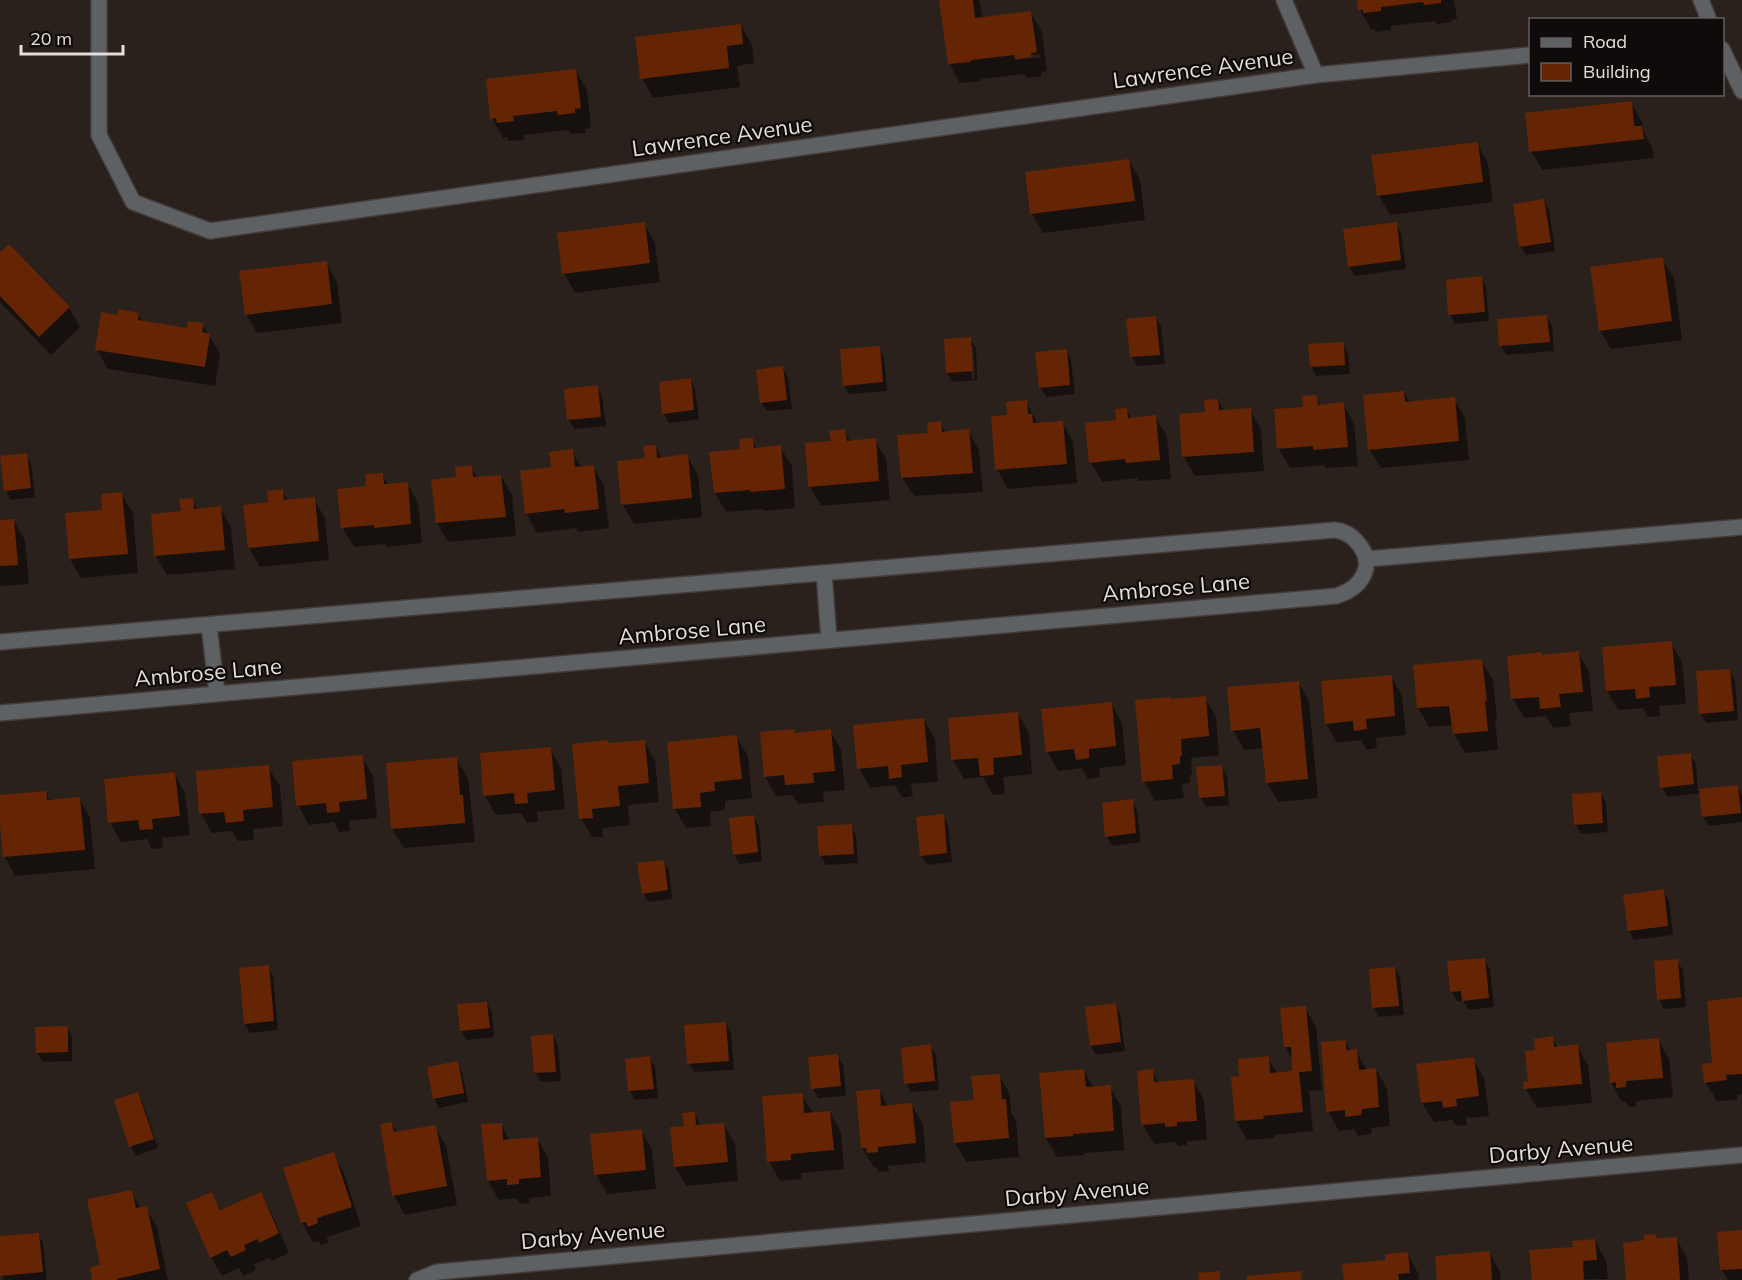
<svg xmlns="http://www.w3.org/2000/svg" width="1742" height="1280" font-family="Mulish,sans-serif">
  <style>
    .shadow { fill: #0007; fill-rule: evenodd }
    .building { fill: #652504 }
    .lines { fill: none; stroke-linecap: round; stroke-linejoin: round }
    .minor-casing { stroke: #443b38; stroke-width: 18 }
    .minor { stroke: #5d6164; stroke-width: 15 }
    .labels { text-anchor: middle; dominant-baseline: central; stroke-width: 4.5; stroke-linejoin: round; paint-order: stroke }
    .street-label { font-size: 22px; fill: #e4dedb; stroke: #0f0b0a }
  </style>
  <rect width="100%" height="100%" fill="#2a211d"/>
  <!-- shadow -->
  <path class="shadow" d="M941,0H979L983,19L1031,13L1042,32L1047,71L1041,72L1042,76L1027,78L1025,74L981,79V81L960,83L949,63ZM1039,54L1040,57L1015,60V57Z
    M1359,0H1454L1457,19L1451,20V22L1436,24L1435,21L1391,26V30L1376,32L1374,29H1371L1360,10Z
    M741,26L752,45L754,63L737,66L740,87L653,98L642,78Z
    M575,70L587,90L591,128L585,129L586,133L570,134L568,130L523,135L524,140L509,141L507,137L503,138L492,118Z
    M1631,103L1642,122L1643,131L1652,147L1654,158L1542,170L1531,151Z
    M1477,143L1488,163L1493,202L1390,215L1378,195Z
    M1129,161L1140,180L1145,220L1043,233L1032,214L1027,173Z
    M1544,201L1549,210L1555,251L1526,255L1520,246Z
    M644,224L655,243L660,282L575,293L564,273Z
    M1396,224L1401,233L1406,269L1355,276L1349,266Z
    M9,246L69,308L80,327L51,355L0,302V255Z
    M1662,259L1674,278L1682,340L1611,349L1600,330Z
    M326,262L337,282L342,323L257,333L246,314Z
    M1481,278L1486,287L1489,321L1455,324L1450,314Z
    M138,314L143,322L188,330L203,325L220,354L215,386L108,369L97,350L118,316Z
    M1155,317L1161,326L1165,364L1137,366L1132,357L1128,320Z
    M1547,317L1552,326L1554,351L1506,355L1501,346Z
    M970,339L976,348L977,380L953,382L947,373ZM970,347H973L975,379H972Z
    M1343,343L1348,353L1350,374L1316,376L1311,366Z
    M879,347L884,357L887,391L849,394L844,385Z
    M1066,351L1071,360L1075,394L1046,397L1041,388L1037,354Z
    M783,368L788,377L792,409L767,411L761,402Z
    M690,379L695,389L699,419L669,423L664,414L660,383Z
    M597,386L602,396L606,426L574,429L569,420Z
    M1404,392L1410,403L1454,399L1465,418L1469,460L1381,468L1369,449Z
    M1316,397L1321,406L1343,404L1354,423L1358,466L1326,468L1324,465L1290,468L1279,449L1304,408Z
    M1218,400L1224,411L1250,410L1261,429L1264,471L1195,476L1184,457L1207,413Z
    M1026,402L1038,424L1062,422L1073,441L1077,483L1008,489L997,469L1009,417Z
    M1126,410L1132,419L1155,417L1167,436L1171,479L1138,481L1137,478L1102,482L1091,463Z
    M940,423L946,433L968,431L979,450L983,492L914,496L902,477L929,434Z
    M844,431L851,442L875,440L886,459L890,500L821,506L810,487L832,443Z
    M752,440L757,449L780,447L792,466L795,508L764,511L762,509L726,512L715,493L742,450Z
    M656,447L662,459L687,456L698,475L702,517L634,524L623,505L646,459Z
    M572,451L581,467L593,466L604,486L609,528L578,532L576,528L537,533L526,513L552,469Z
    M26,455L31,464L35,497L11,500L6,490Z
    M471,467L478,478L501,476L512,495L516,536L448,542L437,523L433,481L458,478Z
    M382,474L388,485L407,483L418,503L422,543L387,547L385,544L354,547L342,527L368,487Z
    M282,491L288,501L314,499L325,518L329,560L260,567L249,548L270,503Z
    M121,493L133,513L138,573L81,578L70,559L104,511Z
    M192,500L198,510L220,508L231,527L235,569L167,575L156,556Z
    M14,521L25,540L29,584L0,586V522Z
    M1671,643L1682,662L1686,704L1659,706L1660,716L1648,717L1643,708L1618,710L1607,691Z
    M1578,652L1589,672L1593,711L1569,713L1571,726L1553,728L1546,716L1524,718L1513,699L1543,656Z
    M1481,661L1493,680L1497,720L1495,719L1498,750L1465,753L1454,734L1453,725L1429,727L1418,708Z
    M1729,670L1735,680L1738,720L1706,723L1700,713Z
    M1391,676L1402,696L1406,735L1376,738L1377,748L1366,750L1361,740L1337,743L1326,723Z
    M1298,682L1309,701L1318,798L1278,802L1267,783L1264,748L1244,750L1233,730Z
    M1205,698L1216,717L1219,755L1191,758L1192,775H1190V783L1182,784L1184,798L1155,801L1144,781L1171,700Z
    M1111,703L1122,723L1126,765L1099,768L1100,777L1088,779L1082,768L1058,771L1047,751Z
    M1018,714L1029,733L1032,774L1003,777L1005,794L993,795L983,777L964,779L953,760Z
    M924,720L935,739L938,782L911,784L913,796L902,798L895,785L870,788L859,768Z
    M794,730L796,734L830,730L841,750L845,790L823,792L824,802L798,804L792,795L776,796L765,777L761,733Z
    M736,736L748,756L752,798L725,801V810L710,812L711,826L686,828L675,809L669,743Z
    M644,741L655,761L659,802L628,805L630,825L602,828L603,837H592L581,818L608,745Z
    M550,749L561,768L565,809L537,812L538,822L527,823L521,813L496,815L485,796Z
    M1690,755L1696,764L1698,791L1737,787L1742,795V822L1709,826L1703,816L1701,793L1667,797L1662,787Z
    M362,757L373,776L377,818L349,821L350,831L339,832L334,822L309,825L298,805Z
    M456,759L468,778L475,842L404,848L392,829L387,765Z
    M268,767L280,786L283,826L253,829L254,840L238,841L232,831L212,833L201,814Z
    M1221,767L1227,776L1229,805L1206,807L1201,798L1198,769Z
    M174,773L185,793L190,835L162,838L163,848L152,849L147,839L121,842L110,822Z
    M46,793L50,801L79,798L90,818L95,869L15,876L4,856L0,797Z
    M1600,793L1606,803L1608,832L1581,834L1576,825Z
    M1132,801L1137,810L1141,842L1112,846L1107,837Z
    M943,816L948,825L952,862L927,865L921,856Z
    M754,817L759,826L762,861L740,864L734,855Z
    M851,826L856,835L858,863L826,865L821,856L819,828Z
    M663,861L669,870L672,899L648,902L643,893Z
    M1663,891L1669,900L1673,935L1634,940L1629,931Z
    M1484,959L1490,969L1494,1007L1469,1010L1463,1001H1457L1452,992L1449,963Z
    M1677,961L1683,970L1686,1007L1664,1009L1659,999Z
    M268,967L273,976L278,1030L250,1033L245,1024Z
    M1394,968L1400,977L1404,1015L1379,1017L1374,1008Z
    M1742,999V1094L1737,1095V1100L1717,1101L1705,1082Z
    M487,1003L492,1013L494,1037L466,1040L461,1030Z
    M1115,1005L1120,1014L1125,1051L1096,1055L1091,1046Z
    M1305,1008L1316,1027L1322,1090L1309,1091L1313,1131L1274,1135V1138L1247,1140L1236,1121L1241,1077L1268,1058L1278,1074L1294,1072L1293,1061L1285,1047Z
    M726,1023L731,1033L734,1070L694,1072L689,1063Z
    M67,1027L72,1036V1061L43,1062L37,1053Z
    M552,1035L558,1045L561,1081L541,1082L535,1072Z
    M1552,1038L1558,1048L1577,1046L1588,1065L1592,1103L1537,1108L1526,1089L1525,1083H1530L1537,1051Z
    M1658,1039L1669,1059L1673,1097L1636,1101V1106L1629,1107L1626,1102H1622L1611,1083Z
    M1345,1041L1351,1051H1356L1367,1070L1376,1069L1387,1089L1390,1126L1372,1128L1371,1134L1358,1136L1354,1129L1339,1131L1328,1111Z
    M930,1046L936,1055L939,1090L911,1092L906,1083Z
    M837,1056L843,1065L846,1096L818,1098L813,1089Z
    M649,1058L655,1067L658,1098L635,1100L630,1091Z
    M1473,1059L1484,1078L1489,1116L1466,1118L1467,1125L1456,1126L1452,1120L1434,1122L1422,1103Z
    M457,1063L462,1072L468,1102L439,1108L434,1099L428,1068Z
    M1084,1071L1094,1088L1110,1087L1121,1106L1124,1150L1084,1153V1155L1057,1157L1046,1138L1041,1075Z
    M1152,1071L1159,1083L1193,1081L1204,1100L1207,1140L1187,1141V1145L1178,1146L1176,1142L1154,1144L1143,1125L1138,1072Z
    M999,1075L1010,1095L1011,1112L1016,1120L1019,1157L966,1162L955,1143Z
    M879,1090L888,1106L911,1104L923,1124L926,1162L888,1166L889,1171L879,1172L876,1167H874L862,1148Z
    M138,1094L143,1103L158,1148L136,1156L131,1147L116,1101Z
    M802,1095L813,1113L830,1112L841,1132L844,1169L801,1173V1179L780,1181L769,1161Z
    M694,1113L701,1126L724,1125L735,1144L738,1181L686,1186L675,1167L685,1127Z
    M392,1123L397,1133L435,1127L446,1146L457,1205L405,1215L394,1196Z
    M501,1124L510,1141L537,1138L548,1158L551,1196L529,1198V1203L520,1204L516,1198L499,1200L488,1181Z
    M641,1130L652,1150L656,1189L607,1194L596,1174Z
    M333,1154L344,1173L361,1226L327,1237L328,1243L321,1245L318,1241L313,1242L302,1223Z
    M131,1191L141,1209L146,1208L157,1227L168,1280H94L102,1266Z
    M212,1194L222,1211L261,1194L272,1214L289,1253L272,1261L270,1258L254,1264L256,1270L243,1276L239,1268L222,1276L211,1257Z
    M1742,1231V1280H1728L1722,1270L1719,1233Z
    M38,1234L43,1243L47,1280H4L2,1276L0,1238Z
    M1655,1235L1658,1239L1676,1238L1687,1258L1689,1280H1627L1646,1241Z
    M1595,1241L1606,1260L1608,1279L1533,1280L1574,1248Z
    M1489,1252L1500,1272L1501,1280H1439Z
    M1407,1253L1418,1273L1419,1280H1345Z"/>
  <!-- building -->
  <path class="building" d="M939,0H973L975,18L1031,11L1037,52L1031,53L1032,57L1015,59L1014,55L971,60V62L948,64Z
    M1357,0H1441V3L1424,5L1423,2L1381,7V11L1363,13V10H1358Z
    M741,24L743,44L727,46L729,68L640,79L635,37Z
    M576,69L581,108L575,109V113L558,115L557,111L513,116L514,121L497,123L496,118L490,119L486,79Z
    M1632,101L1634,126H1642L1644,139L1529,152L1525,113Z
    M1478,142L1483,182L1377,196L1371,155Z
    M1129,159L1135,201L1030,214L1025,172Z
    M1544,199L1551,242L1519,247L1513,204Z
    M645,222L650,263L562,274L557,233Z
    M1397,222L1401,260L1348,267L1343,229Z
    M9,244L70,307L39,337L0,296V252Z
    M1663,257L1672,321L1599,331L1590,267Z
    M327,261L332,304L245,315L239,271Z
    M1482,276L1485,312L1448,315L1446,280Z
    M118,309L139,313L138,320L187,328L188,321L204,323L202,332L210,334L205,367L95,350L101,312L117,315Z
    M1547,315L1550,342L1499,346L1497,319Z
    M1156,316L1160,355L1130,357L1126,319Z
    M971,337L973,371L946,373L944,339Z
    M1344,342L1345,365L1310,367L1308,344Z
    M880,346L883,382L843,386L840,349Z
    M1067,349L1070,385L1039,388L1035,352Z
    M783,366L787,400L760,403L756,370Z
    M691,378L694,410L662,414L659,382Z
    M598,385L601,417L567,420L564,389Z
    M1404,391L1405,402L1455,397L1459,441L1368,450L1363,395Z
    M1317,395L1318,405L1344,402L1348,447L1313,450V446L1277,449L1274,409L1303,407L1302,396Z
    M1218,399L1219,410L1251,408L1254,452L1182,457L1179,414L1205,412L1204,400Z
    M1027,400L1028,414H1032L1033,423L1063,421L1067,464L995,470L991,416L1007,415L1006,402Z
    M1127,408L1128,418L1156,415L1160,460L1126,463L1125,459L1089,463L1085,423L1116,420L1115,409Z
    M941,421L942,432L969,429L973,473L901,478L897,435L928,433L927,423Z
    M845,429L847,441L876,438L879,481L808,487L805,443L831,441L829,431Z
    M753,438L754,448L781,445L785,489L751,492L750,490L714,493L709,452L740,449L739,439Z
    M656,445L657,458L688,454L692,498L621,505L617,461L645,458L643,446Z
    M573,449L575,467L594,465L599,509L565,513L564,509L525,514L520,471L551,467L549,452Z
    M27,453L31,488L4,491L0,456Z
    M472,465L473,477L501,475L506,517L436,523L431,480L456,477L455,467Z
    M383,473L384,484L408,482L411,524L374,528V525L341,528L337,489L366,486L365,474Z
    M283,489L284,500L315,497L319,541L248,548L243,505L268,502L267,491Z
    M122,492L128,554L69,559L65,513L102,510L101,494Z
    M193,498L194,509L221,506L225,550L154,556L151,514L181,511L179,499Z
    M14,519L18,565L0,566V520Z
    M1672,641L1676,685L1649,687L1650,697L1636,699L1635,689L1606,691L1602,647Z
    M1579,651L1583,692L1559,694L1561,707L1540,709L1539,697L1511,699L1507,656L1542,652V655Z
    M1482,659L1487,701H1485L1488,731L1453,734L1449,706L1417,708L1413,665Z
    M1730,669L1734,711L1699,714L1696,671Z
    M1392,675L1395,716L1366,719L1367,729L1354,731L1353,721L1325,724L1321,681Z
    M1299,681L1308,779L1266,783L1260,728L1231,731L1227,687Z
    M1206,696L1209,736L1181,739L1182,756H1180V764L1172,765L1173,779L1142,782L1135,700L1171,697V699Z
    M1112,702L1116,746L1089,749V758L1076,760L1074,749L1046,752L1041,709Z
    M1018,712L1022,755L993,758L994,775L980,776L978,758L951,760L948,718Z
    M924,718L928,762L901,765L902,777L889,779L888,766L857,769L853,725Z
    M794,729L795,733L831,729L835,771L813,773L814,783L785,785L784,775L764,777L760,732Z
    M737,735L742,779L714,782L715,791L700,793L701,807L673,809L667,742Z
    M608,740V743L645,740L649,783L618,786L620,806L592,809L593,818L579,819L572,744Z
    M551,747L555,790L527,793L528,803L515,804L514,793L483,796L480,753Z
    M1691,753L1694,784L1660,788L1657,756Z
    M363,755L367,799L339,802L340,812L327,813L326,803L296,806L292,761Z
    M457,757L460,795H463L465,823L391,829L386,763Z
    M269,765L273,807L243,810L244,821L226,823L224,812L199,814L196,771Z
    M1222,765L1225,796L1199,798L1196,767Z
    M175,772L180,816L152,819L153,829L140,830L138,820L108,823L104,779Z
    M1738,785L1741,813L1702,817L1699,789Z
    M46,791L47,800L80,797L85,850L3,857L0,824V795Z
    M1601,792L1603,823L1574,825L1572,794Z
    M1133,799L1136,833L1105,837L1102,803Z
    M944,814L947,853L920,856L916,817Z
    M754,815L758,852L733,855L729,818Z
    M852,824L854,854L819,856L817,826Z
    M664,860L668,890L642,894L637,863Z
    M1664,889L1668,926L1628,931L1623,895Z
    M1485,958L1489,998L1462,1001L1461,991L1450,992L1447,961Z
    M1678,959L1681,998L1657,1000L1654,961Z
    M269,965L274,1021L244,1024L239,968Z
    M1395,967L1399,1006L1372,1008L1369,969Z
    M1742,997V1074L1726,1075L1727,1080L1704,1083L1702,1064L1712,1063L1707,1001Z
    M487,1002L490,1028L460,1031L457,1004Z
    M1116,1003L1121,1042L1090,1046L1085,1007Z
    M1306,1006L1312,1071L1299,1072L1303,1112L1263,1116L1264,1119L1235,1121L1231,1077L1239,1076L1238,1059L1269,1056L1270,1073L1292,1071L1291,1047H1284L1280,1008Z
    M726,1022L729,1061L687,1064L684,1025Z
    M68,1026V1052L36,1053L35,1027Z
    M553,1034L556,1072L534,1073L531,1036Z
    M1553,1036L1554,1047L1578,1044L1582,1084L1524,1089L1523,1082H1528L1525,1051L1535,1050L1534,1039Z
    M1659,1038L1663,1078L1626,1081V1087L1616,1088V1082L1610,1083L1606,1043Z
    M1346,1040V1050L1357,1049L1359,1070L1376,1068L1379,1107L1362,1109L1361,1115L1345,1117V1110L1326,1112L1321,1042Z
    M931,1044L935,1081L904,1084L901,1048Z
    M838,1054L841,1086L811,1089L808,1057Z
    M650,1056L654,1089L628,1091L625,1059Z
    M1474,1057L1479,1096L1456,1099L1457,1106L1443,1108L1442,1101L1421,1103L1416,1064Z
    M458,1061L464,1093L433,1099L427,1067Z
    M1084,1069L1086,1087L1111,1085L1114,1131L1073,1134V1136L1045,1138L1039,1073Z
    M1153,1069L1154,1082L1194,1079L1197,1121L1177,1122V1126L1165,1127V1123L1141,1125L1137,1071Z
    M1000,1074L1002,1099H1006L1009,1138L954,1143L950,1102L974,1100L971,1076Z
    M880,1089L881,1106L912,1103L916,1143L878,1147V1152L867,1153L866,1148H861L856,1091Z
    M138,1092L154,1139L129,1147L114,1100Z
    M803,1093L804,1113L830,1111L834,1150L791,1154V1160L767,1162L762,1096Z
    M695,1112L696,1125L724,1123L728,1162L674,1167L670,1127L684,1126L682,1113Z
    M392,1122L394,1132L436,1125L447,1186L392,1196L380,1124Z
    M502,1123L503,1140L538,1137L541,1177L519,1179V1184L507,1185V1179L487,1181L481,1124Z
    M642,1129L646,1170L594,1175L590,1134Z
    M334,1152L352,1207L317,1218L318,1223L308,1227L306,1222L301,1223L283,1168Z
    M132,1190L136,1208L147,1206L160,1269L117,1279V1280H92L90,1267L100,1265L87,1199Z
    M212,1192L220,1210L261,1192L279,1233L259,1243L258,1239L244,1245L246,1250L231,1257L227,1250L210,1258L186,1203Z
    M1742,1230V1269L1720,1270L1717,1232Z
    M39,1233L43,1272L0,1276V1236Z
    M1656,1234V1238L1677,1237L1680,1280H1626L1623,1243L1644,1240V1235Z
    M1595,1239L1597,1260L1583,1261L1584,1280H1532L1529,1250L1573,1247L1572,1241Z
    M1490,1251L1492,1280H1437L1435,1256Z
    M1408,1252L1410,1273L1398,1274L1399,1280H1344L1342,1264L1385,1260V1254Z
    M1220,1271V1280H1199L1198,1273Z
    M1301,1271L1302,1280H1247V1276Z"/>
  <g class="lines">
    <defs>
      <path id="minor" d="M99,0V135L133,202L210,231L1316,75L1530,55
        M1284,0L1316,75
        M1701,0L1709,20
        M1722,49L1742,91
        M1367,559L1742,527
        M824,573L829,640
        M209,625L217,694
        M0,642L1335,530C1344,531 1350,534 1356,541C1378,564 1362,588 1336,596L0,713
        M417,1280L437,1272L1742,1155"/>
    </defs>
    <!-- minor casing -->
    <use href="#minor" class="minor-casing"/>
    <!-- minor -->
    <use href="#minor" class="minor"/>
  </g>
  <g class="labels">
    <!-- street labels -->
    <g class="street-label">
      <text transform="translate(1203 68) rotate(-8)">Lawrence Avenue</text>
      <text transform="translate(722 136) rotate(-8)">Lawrence Avenue</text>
      <text transform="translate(1176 587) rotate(-5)">Ambrose Lane</text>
      <text transform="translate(692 630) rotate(-5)">Ambrose Lane</text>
      <text transform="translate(208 672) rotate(-5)">Ambrose Lane</text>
      <text transform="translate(1561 1149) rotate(-5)">Darby Avenue</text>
      <text transform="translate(1077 1192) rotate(-5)">Darby Avenue</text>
      <text transform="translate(593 1235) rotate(-5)">Darby Avenue</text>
    </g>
  </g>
  <!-- legend -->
  <rect x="1529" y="18" width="195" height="78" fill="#0f0b0a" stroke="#645f5e" stroke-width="1.5"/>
  <rect x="1541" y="38" width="30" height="9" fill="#5d6164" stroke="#645f5e" stroke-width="1.5"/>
  <text x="1583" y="48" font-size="18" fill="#e4dedb">Road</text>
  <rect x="1541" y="63" width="30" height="18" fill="#652504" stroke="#645f5e" stroke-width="1.5"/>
  <text x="1583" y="78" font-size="18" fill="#e4dedb">Building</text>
  <!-- scale -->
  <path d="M21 45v9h102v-9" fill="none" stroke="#e4dedb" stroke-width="3"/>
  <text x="30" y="45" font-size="18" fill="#e4dedb" stroke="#0f0b0a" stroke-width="4.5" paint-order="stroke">20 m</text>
</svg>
